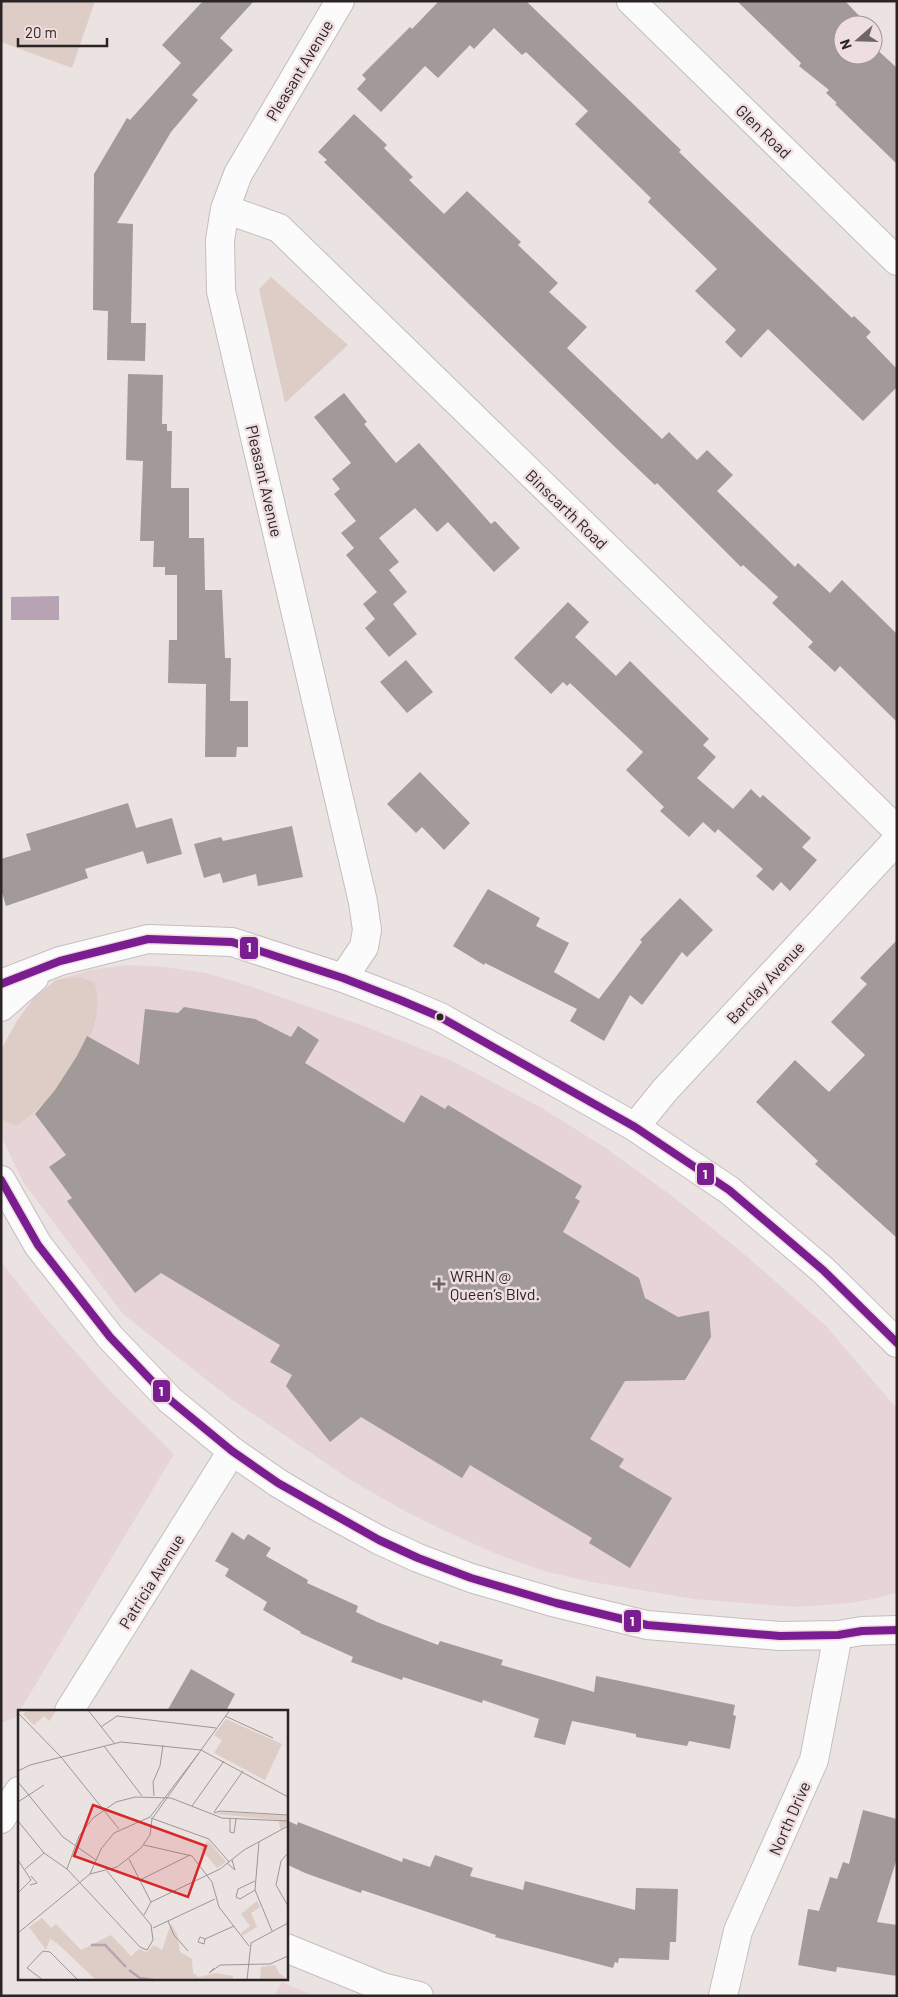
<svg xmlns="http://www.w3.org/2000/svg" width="898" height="1997" font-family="Barlow,sans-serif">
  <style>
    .built { fill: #e6d4d6 }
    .green { fill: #ddcdc6 }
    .water { fill: #b7a3b4 }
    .building { fill: #a19a99 }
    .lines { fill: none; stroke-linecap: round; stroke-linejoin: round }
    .minor-casing { stroke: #c5bebe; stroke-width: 30 }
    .minor { stroke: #fcfbfb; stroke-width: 28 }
    .bus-1-casing { stroke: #efdedf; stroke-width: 11 }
    .bus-1 { stroke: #7a1d90; stroke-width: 8 }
    .bus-dot { fill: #2a2425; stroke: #efdedf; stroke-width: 2 }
    .poi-dot { fill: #6e6667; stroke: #efdedf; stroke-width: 2 }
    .labels { text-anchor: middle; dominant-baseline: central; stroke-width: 5; stroke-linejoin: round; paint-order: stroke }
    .street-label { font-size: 16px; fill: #2a2425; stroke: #efdedf }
    .poi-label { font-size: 16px; fill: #2a2425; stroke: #efdedf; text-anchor: start }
    .inset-river { fill: none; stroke: #b7a3b4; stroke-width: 2.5 }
    .inset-road { fill: none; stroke: #9e9696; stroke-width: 1 }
    .view { fill: #d62828; fill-opacity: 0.15; stroke: #d62828; stroke-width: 2.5 }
    .inset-edge { fill: none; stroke: #2a2425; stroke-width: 2.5 }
    .line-badge { stroke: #efdedf; stroke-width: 2 }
    .badge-label { font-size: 14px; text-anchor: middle; font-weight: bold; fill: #fff }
  </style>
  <rect width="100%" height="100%" fill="#ebe2e2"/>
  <!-- built -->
  <path class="built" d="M127,965L165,967L206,973L240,983L364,1026L452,1061L542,1108L604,1147L672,1196L744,1254L826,1326L897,1409V1592L877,1598L851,1603L797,1607L694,1599L592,1582L544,1571L494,1553L439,1528L401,1509L351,1480L231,1399L123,1314L23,1182L5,1144L1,1134V1050L17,1021L33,999L56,980L89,970Z
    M1,1262L49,1322L110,1391L174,1454L16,1717L1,1723Z
    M282,1982L314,1996H274Z"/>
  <!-- green -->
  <path class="green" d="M1,1H95L72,68L1,42Z
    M271,277L348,345L285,403L259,289Z
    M79,977L94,982C112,1033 55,1098 17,1126L1,1119V1050L17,1021L33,999L56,980Z"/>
  <!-- water -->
  <path class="water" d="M59,596V620H11V597Z"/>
  <!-- building -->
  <path class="building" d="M203,1H254L220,38L233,50L192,95L198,100L171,132L117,223L133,224L131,323H146L145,361L107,360L108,311L93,310L94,174L127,118L130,120L181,63L162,45Z
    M439,1H526L681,150L679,152L765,235L852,318L854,316L871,332L866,337L897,369V387L863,421L768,329L741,358L725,342L736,330L695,291L717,269L648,202L651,198L575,124L588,111L526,52L522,55L494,28L474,49L470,45L438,78L425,66L381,112L357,89L366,79L362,75L410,27L412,29Z
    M737,1H845L868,25H843V55H873V46L897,68V164L835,104L837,103L826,93L829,90L799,66L801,63Z
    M354,114L387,145L384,148L413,177L409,180L444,214L467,191L521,242L518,245L558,283L549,292L587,327L567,348L662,439L669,432L697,460L707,450L733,475L717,491L795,567L798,563L830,593L842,580L897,634V722L840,666L835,672L808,647L813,642L772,603L778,597L743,565L741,567L657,483L655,485L616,448L324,162L327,160L318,152Z
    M128,374L163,375L162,424H167V431H172L171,488H189V538H204L205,590H222L225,658H231L230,701H248V747H237L236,757H205L206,684L168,683L169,640H177V575H165V567H153L154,541H140L143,461L126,460Z
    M344,393L367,422L364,424L396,463L419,443L491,524L495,521L520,548L494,572L448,522L437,532L415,508L379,538L399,562L389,570L407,592L393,604L417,634L389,657L365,628L375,619L363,604L377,592L346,555L354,548L341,533L356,521L334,494L340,489L332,479L351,463L314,417Z
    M568,602L589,622L575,637L616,676L630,661L709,739L703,745L716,757L697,778L733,809L751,789L760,798L763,795L811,838L802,847L817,860L790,891L781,882L773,891L756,876L763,869L718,829L715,833L703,822L689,837L660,811L664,807L626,770L643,752L570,683L567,686L563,682L551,694L514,658Z
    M406,660L433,692L407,713L380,682Z
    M420,772L470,823L444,850L422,827L416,833L387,804Z
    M128,803L136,828L172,818L182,854L147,864L143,851L85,869L88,878L6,906L1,889V859L31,850L26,834Z
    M292,826L303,877L258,886L256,874L223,883L220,873L204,878L194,844L221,837L223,841Z
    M488,889L540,918L536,926L569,943L554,972L599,999L642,942L640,940L680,898L713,930L687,957L682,952L642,1005L630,995L604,1041L570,1021L577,1009L485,963L484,965L453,946Z
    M897,940V1238L815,1164L818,1161L756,1102L795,1060L829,1092L865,1055L831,1022L867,984L860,978Z
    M184,1007L255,1019L291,1037L298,1026L319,1040L305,1063L404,1123L421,1095L445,1109L448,1105L582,1186L575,1198L580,1201L563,1232L639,1278L645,1298L678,1317L709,1311L711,1337L685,1380L625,1381L590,1439L624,1459L619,1467L672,1498L630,1568L589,1543L592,1538L470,1465L462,1478L361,1417L330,1442L286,1386L292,1375L270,1362L280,1345L161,1273L135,1293L67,1201L72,1198L49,1167L66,1155L35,1114L55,1090L77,1056L87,1036L139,1065L145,1009L178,1013Z
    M232,1532L244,1540L248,1534L271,1548L266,1556L308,1580L307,1583L358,1606L356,1612L377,1622L438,1645L440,1641L503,1660L501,1665L594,1692L596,1676L735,1705L733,1715L736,1716L730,1749L689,1741L687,1746L636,1737V1734L572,1721L565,1745L534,1737L539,1719L483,1700L482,1703L403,1677L402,1680L351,1662L353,1657L300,1633L301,1632L263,1610L267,1602L225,1576L229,1569L215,1561Z
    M191,1669L235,1694L226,1711H167Z
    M863,1810L897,1819V1858L877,1922L897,1925V1976L837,1967L836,1972L798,1965L808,1909L819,1911L830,1877L837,1879L843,1862L849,1864Z
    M286,1820L297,1825L298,1822L402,1862L403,1858L430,1867L435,1855L473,1868L470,1876L523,1890L525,1881L635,1910L636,1888L678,1889L676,1942H670L669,1960L619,1958L618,1963L615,1962L613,1968L495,1937L496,1935L362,1890L361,1893L305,1873L286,1864Z"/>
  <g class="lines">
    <defs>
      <path id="minor" d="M340,1L238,174L225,209L220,240L221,291L363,902L367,930L364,947L343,978
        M631,1L897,261
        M225,209L279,228L897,830
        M1,984L60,961L148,939L232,942L343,978L400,1000L440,1017L635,1127L729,1190L823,1270L897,1343
        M1,1007L34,978
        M635,1127L665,1090L897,840
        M1,1180L38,1245L110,1337L170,1400L232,1451L278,1483L320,1508L379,1540L418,1558L471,1578L556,1603L647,1625L780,1636L838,1635L862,1631L897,1630
        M69,1711L232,1451
        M1,1819L19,1791
        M286,1948L382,1987L419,1996
        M723,1996L738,1931L814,1760L838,1635"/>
    </defs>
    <!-- minor casing -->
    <use href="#minor" class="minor-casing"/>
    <!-- minor -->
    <use href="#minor" class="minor"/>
    <defs>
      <path id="bus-1" d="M1,984L60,961L148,939L232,942L343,978L400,1000L440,1017L635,1127L729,1190L823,1270L897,1343
        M1,1180L38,1245L110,1337L170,1400L232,1451L278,1483L379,1540L418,1558L471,1578L556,1603L647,1625L780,1636L838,1635L862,1631L897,1630"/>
    </defs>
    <!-- bus-1 casing -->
    <use href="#bus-1" class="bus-1-casing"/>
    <!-- bus-1 -->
    <use href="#bus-1" class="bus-1"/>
  </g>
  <!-- markers -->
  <circle class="bus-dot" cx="440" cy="1017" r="4.5"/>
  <path class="poi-dot" d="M436.5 1276.5h5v5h5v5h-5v5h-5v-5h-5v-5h5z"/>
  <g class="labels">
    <!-- street labels -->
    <g class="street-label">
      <text transform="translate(299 70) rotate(-59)">Pleasant Avenue</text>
      <text transform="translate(764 131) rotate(44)">Glen Road</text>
      <text transform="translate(265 481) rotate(77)">Pleasant Avenue</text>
      <text transform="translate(567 509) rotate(44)">Binscarth Road</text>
      <text transform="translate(765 982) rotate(-47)">Barclay Avenue</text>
      <text transform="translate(151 1581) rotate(-58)">Patricia Avenue</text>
      <text transform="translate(789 1818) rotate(-66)">North Drive</text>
    </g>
    <!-- poi labels -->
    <g class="poi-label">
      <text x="450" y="1275">WRHN @<tspan x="450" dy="18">Queen’s Blvd.</tspan></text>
    </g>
  </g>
  <!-- overview -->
  <g transform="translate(18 1710)">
    <rect width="270" height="270" fill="#ebe2e2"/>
    <path d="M10,0H39L31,11L26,6L16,15L5,4ZM208,9L264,34L247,70L196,43L204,30L196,25ZM203,102L270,105V114L263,120L260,110L198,104ZM190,130L208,152L199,158L183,139ZM239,191L242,197L233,203L239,217L224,226L223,223L232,216L223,204ZM24,208L33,218L38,214L63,240L93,225L113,246L121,239L129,242L136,235L144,240L153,214L159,224L162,242L174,249L175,263L181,267L197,263L215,266V270H78L39,233L32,229L28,240L11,217ZM257,255L261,263L270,270H242L243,257Z" fill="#ddcdc6"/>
    <path class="inset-river" d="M73,235H87L108,257M111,260L122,268L136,270"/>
    <path class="inset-road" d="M70,0L96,33M0,3L43,47L101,119M207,6L255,28M83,17L99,6L198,18M86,36L124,86M0,61L12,55L103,32L183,40L212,0M0,72L45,127L78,150M136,86L135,72L142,56L145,35M0,92L26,75M174,96L206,51M196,102L225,61M196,103L202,101L270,105M133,108L191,129L211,152M212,108V122L216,123L218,109M0,111L26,143L49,159L122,237L129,240L135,230L133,215L89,161M241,132L237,180L254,221M126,135L174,146L194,172L201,197L231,236M270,143L263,151L258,175L270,196M111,149L133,192M0,150L13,170L0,183M209,153L217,160L214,150M7,159L26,143M49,159L61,126L75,108L98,92L117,87L153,88L204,108L270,111M72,164L99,157L123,138L132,125L134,109L183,40L270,87M122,170L172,145M237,171L220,179L218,187L222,189L237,180M12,175L19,173L13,166M126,205L133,192L202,159L226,140L270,116M150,211L156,225L170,241M135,218L197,189M0,223L72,164L83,139L96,123L132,107L181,43M187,229L186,234L180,232L182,227L187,229L216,216M196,258L191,263L202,255L252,254L270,246M25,270L9,258L25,241L32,242L60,270M229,270L233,233L270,213"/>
    <path class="view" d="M75,95L188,136L170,187L56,146Z"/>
    <rect width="270" height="270" class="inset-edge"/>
  </g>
  <g class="line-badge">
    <rect x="239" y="936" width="20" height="24" rx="5" fill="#7a1d90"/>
    <rect x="696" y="1162" width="19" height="24" rx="5" fill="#7a1d90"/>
    <rect x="152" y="1379" width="19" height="24" rx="5" fill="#7a1d90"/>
    <rect x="623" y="1609" width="19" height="24" rx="5" fill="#7a1d90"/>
  </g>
  <g class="badge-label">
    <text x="249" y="952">1</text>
    <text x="705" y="1179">1</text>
    <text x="161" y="1396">1</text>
    <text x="632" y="1626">1</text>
  </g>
  <!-- border -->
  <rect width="898" height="1997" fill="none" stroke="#2a2425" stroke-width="5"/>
  <!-- north arrow -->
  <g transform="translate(858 40) rotate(250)"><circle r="24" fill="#efdedf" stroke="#a09495"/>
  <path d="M0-4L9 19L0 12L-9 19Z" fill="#6e6667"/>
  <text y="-8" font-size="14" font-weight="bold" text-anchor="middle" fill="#2a2425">N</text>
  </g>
  <!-- scale -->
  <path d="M18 38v8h89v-8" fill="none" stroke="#2a2425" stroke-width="2.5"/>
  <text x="25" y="38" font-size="15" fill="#2a2425" stroke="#efdedf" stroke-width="4" paint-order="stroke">20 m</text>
</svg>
